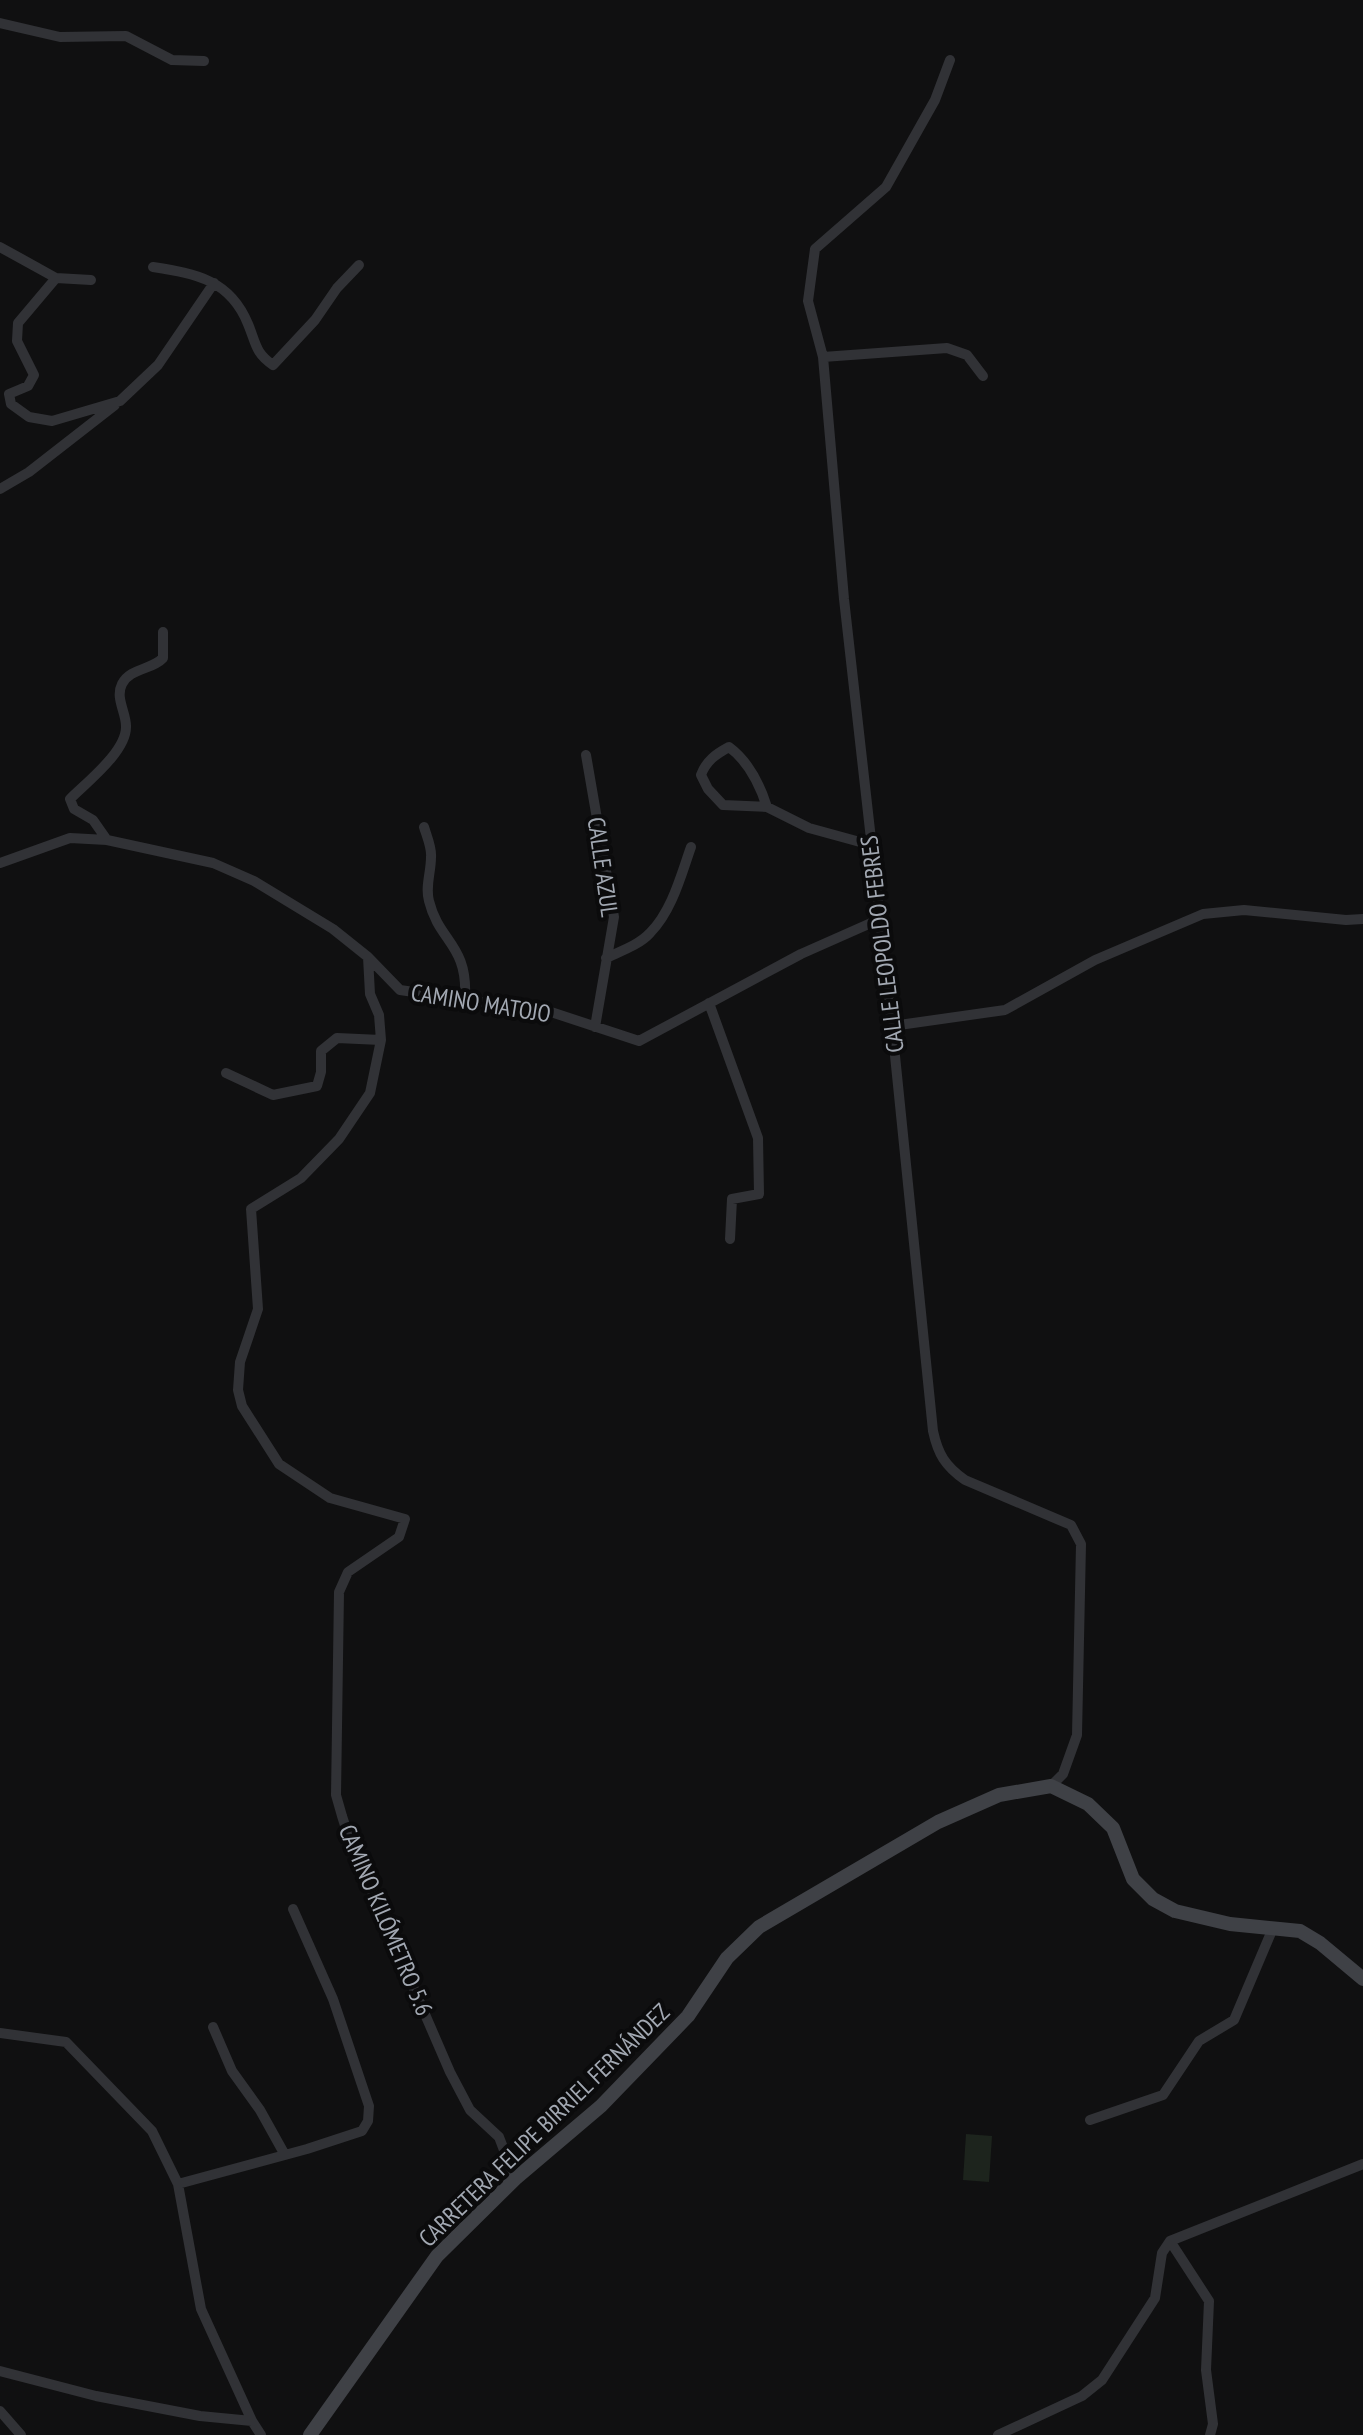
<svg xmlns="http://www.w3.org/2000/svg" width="1363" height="2435" font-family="'PT Sans Narrow',sans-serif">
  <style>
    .green { fill: #1d241d }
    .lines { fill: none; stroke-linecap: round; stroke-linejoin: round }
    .street { stroke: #313236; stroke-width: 10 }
    .secondary { stroke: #3f4146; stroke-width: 14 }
    .labels { text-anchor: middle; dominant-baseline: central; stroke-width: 8; stroke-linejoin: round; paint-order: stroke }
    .street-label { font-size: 24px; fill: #a2a8b2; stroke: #0b0b0c }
  </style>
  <rect width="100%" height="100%" fill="#101011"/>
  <!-- green -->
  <path class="green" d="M966,2134L992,2136L989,2182L963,2180Z"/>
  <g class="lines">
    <!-- street -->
    <path class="street" d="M0,23L60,37L126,36L172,60L204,61
      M950,60L935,100L886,187L815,249L808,301L823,357L844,599L892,1026L933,1431C938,1454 945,1466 965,1480L1071,1525L1081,1544L1077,1735L1063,1774L1051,1786
      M0,247L56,278
      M153,267C197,274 230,280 248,324C256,343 255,353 273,365L315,320L337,288L359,265
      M91,280L56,278L18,323L17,341L34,375L28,386L9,394L11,404L29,417L52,421L120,401L158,365L214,283
      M823,357L947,348L967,355L983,376
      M0,489L29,472L115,405
      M586,755L614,917L595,1027
      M767,807C760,785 748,761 729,747C716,754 706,761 701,775L708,789L723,805L767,807L809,828L871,845
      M424,827C427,837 432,848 431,857C431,873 425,886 429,901C439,942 468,944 465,998
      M107,840L93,820L74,809L70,799C87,782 127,751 126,726C126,712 115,698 122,684C130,668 152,670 163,658V632
      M0,863L70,838L107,840L213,863L254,881L333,929L368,957L400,990L551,1012L639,1041L801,954L880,919
      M368,957L370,994L379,1015L381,1040L370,1093L339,1139L301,1178L251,1209L258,1309L240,1362L238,1390L242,1406L279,1464L330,1498L405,1519L399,1537L348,1572L339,1592L336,1795L342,1816L350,1841L450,2072L470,2110L499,2137L515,2179
      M606,958C621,951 639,945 650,933C672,911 681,875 691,847
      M709,1003L758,1138L759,1194L732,1199L730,1239
      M892,1026L1005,1010L1095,960L1203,914L1244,910L1346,920L1363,919
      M226,1073L273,1095L317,1086L321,1072V1051L337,1038L381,1040
      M213,2027L232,2071L260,2110L285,2155
      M0,2033L66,2042L152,2131L178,2184L201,2309L252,2421L261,2435
      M1090,2120L1163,2095L1199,2041L1234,2020L1273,1928
      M178,2184L307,2149L362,2131L368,2121L369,2106L333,1999L293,1909
      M1170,2241L1209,2301L1206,2370L1213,2424L1210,2435
      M0,2371L96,2396L200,2416L252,2421
      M0,2411L21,2435
      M998,2435L1082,2396L1102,2380L1155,2298L1162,2253L1170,2241L1363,2164"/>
    <!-- secondary -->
    <path class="secondary" d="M310,2435L437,2256L515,2179L601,2106L688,2016L727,1958L759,1927L938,1822L999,1795L1051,1786L1088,1804L1113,1828L1133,1879L1153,1899L1175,1911L1230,1924L1300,1931L1320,1943L1363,1979"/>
  </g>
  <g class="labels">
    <!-- street labels -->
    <g class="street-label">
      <text transform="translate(603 867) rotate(82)">CALLE AZUL</text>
      <text transform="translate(882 944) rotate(-97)">CALLE LEOPOLDO FEBRES</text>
      <text transform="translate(481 1003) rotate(9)">CAMINO MATOJO</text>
      <text transform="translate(386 1920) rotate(67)">CAMINO KILÓMETRO 5.6</text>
      <text transform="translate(544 2125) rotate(-44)">CARRETERA FELIPE BIRRIEL FERNÁNDEZ</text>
    </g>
  </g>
</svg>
